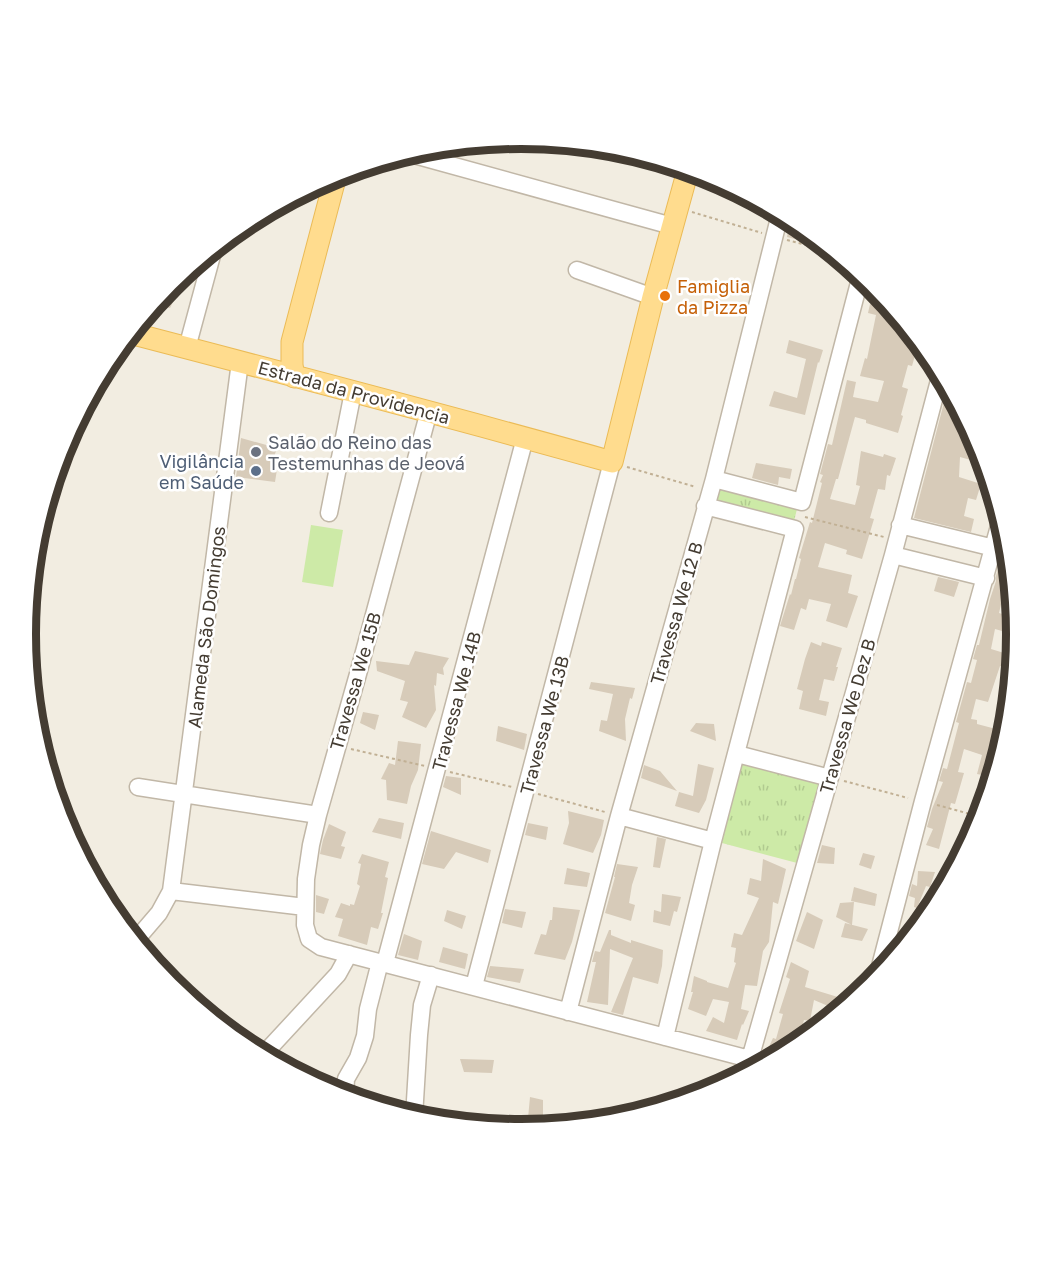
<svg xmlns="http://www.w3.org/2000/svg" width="1042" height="1268" font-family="'Golos Text',sans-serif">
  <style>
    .green { fill: #cdeaa7 }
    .park { fill: url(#park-tufts) }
    .building { fill: #d7cbb9 }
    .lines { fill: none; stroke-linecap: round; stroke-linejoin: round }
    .minor-casing { stroke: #c1b7a7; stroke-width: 19 }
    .major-casing { stroke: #ebbb56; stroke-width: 23 }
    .path { stroke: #c1b094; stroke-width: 2; stroke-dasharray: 3 3; stroke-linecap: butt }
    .minor { stroke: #fff; stroke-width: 16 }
    .major { stroke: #ffdc8e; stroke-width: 21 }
    .food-dot { fill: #e8710a; stroke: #fff; stroke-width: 2 }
    .worship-dot { fill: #6b7280; stroke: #fff; stroke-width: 2 }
    .service-dot { fill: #5c6f8a; stroke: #fff; stroke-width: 2 }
    .labels { text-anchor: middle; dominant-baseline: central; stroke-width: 5; stroke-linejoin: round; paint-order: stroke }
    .food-label { font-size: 18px; fill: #c56008; stroke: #fff; text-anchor: start }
    .street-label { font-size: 18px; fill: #443c32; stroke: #fff }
    .worship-label { font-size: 18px; fill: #5b616d; stroke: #fff; text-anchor: start }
    .service-label { font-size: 18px; fill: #4e5e75; stroke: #fff; text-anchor: end }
    .rim { fill: none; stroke: #443c32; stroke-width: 8 }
  </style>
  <defs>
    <pattern id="park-tufts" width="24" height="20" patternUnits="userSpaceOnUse" patternTransform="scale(1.5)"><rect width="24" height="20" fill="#cdeaa7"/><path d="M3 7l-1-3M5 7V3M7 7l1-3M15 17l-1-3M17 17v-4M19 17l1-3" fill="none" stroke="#b1ca90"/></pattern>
  </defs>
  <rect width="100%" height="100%" fill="#f2ede1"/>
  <!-- green -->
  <path class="green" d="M311,525L343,530L333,587L302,582Z"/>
  <!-- park -->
  <path class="park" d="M715,487L797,509L794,521L712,499Z
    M741,760L823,784L801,864L722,843Z"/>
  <!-- building -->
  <path class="building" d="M790,219L797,222L827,247L787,237Z
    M164,292L176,296L170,308L154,304Z
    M870,304L891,310L888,319L903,323L922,345L920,353L916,352L912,366L908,365L902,387L908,389L901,415L903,416L898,433L866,423V420L855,417L838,479H836L830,499L855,505L860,486L856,485L861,451L883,457L884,454L896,458L890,476L887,475L885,490L878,489L870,518L874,519L862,559L846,554L847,550L825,543L818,567L852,575L848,593L858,596L847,628L826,621L831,604L809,599L806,610L801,608L794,630L780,626L790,594L791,595L795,579H796L801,559L799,558L810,522L812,523L822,483L820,482L823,475L820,474L828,444L832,445L847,380L856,382L853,397L878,402L884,381L860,376L865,358L867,359L876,315L868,313Z
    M789,340L823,350L819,363L818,362L805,415L769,406L774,391L797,398L806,359L786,353Z
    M948,387L953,396L951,402L953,403L950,416L965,419L979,445L985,464L960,457L959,477L981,484L976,500L968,498L964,516L974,519L971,532L914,518Z
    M241,438L277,448L272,463H278L275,482L236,477Z
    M756,463L792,469L790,479L779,477L778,485L752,478Z
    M1007,537L1013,595L1004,592L999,613L1015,618L1016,635L995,629L991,649L1014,656L1013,669L1000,666L988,702L976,699L971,719L977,720V724L996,729L1000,711L1009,713L1007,731L993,777L977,774L982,755L964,749L958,772L964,773L955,804L951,803L939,849L926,845L933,829L927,827L932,809L943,782L939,781L943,768L947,769L959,723L956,722L967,682L971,683L977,660L973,659L977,645H979L990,599L996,581V576Z
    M938,577L959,582L954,597L934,591Z
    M811,642L821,646L822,642L842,648L836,667H838L834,681L824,679L819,700L829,702L826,716L799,709L803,691L797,689L805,659Z
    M415,651L449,658L443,668L444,675L437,673L436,686L434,685L436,710L426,728L402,717L408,702L400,700L405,681L377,671L376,661L409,665Z
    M591,682L635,688L632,699L630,698L625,719L626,741L599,731L601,720L607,721L613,694L589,689Z
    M363,712L379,715L375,730L360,723Z
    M696,723L714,724L716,741L690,731Z
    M498,726L527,734L524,750L496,741Z
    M398,741L421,744L418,770L411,786L407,804L387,800L386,780L381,779L389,763L395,765Z
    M698,764L714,768L706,800L699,813L675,806L679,792L693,796Z
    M644,765L660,771L677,791L641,778Z
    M446,776L461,778V795L443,787Z
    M568,811L604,820L601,835L593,853L563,844L569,823Z
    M379,818L404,823L401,839L372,832Z
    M528,823L548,827L546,840L525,835Z
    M329,824L346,832L341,846L345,847L341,859L320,854L323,840Z
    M431,831L491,850L488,863L456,852L444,869L422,864Z
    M657,837L666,839L660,868L653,867Z
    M822,845L835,848L834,864L817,863Z
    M863,853L875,856L871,869L859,865Z
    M362,854L389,862L385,877L388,878L381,913H383L378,929L371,927L367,945L338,936L343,919L335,917L341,903L350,906V904L354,905L360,886L357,884L361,864L358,863Z
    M763,859L786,869L778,904L773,902L769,942L763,951L757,986L745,985L741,1009L749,1011L743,1025L742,1024L737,1040L706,1031L713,1017L724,1023L729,1002L713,999L706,1016L688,1009L693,992H691L694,976L707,981V982L728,988L736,963L734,962L736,948L731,947L734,933L742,935L759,898L747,894L750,878L761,881Z
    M617,864L638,867L632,885L629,903L635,905L631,921L605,913L615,877H614Z
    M567,868L590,873L587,887L564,884Z
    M918,871L935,872L930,887L926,886L917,908L914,907L915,898L909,896L912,884L917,886Z
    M854,887L877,894L875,906L851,901Z
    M662,894L681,897L677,912L674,911L670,926L653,922L654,910L661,912Z
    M316,895L329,899L324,914L316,912Z
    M854,902L852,925L836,917L840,903Z
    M553,907L580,910L572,942L565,960L534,954L541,934L546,935L550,920H552Z
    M505,909L526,912L522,928L502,923Z
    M447,910L466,916L462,929L444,921Z
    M807,912L823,920L814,949L796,941Z
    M845,923L868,929L862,941L841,937Z
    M609,930H611V935L631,943V940L663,950L662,966L658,984L633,977L623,1015L611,1012L633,958L610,949L608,1005L587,1002L596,962H592L595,951L600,952Z
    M404,934L422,941L418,960L398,955Z
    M443,947L468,954L465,969L439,962Z
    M791,962L809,971L805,987L851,1001L840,1011L814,1000L810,1021L804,1020L797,1046L778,1056L767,1051L773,1038L776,1039L783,1014L779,1013L790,979L786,977Z
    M490,966L524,969L520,983L487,977Z
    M460,1059L494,1060L492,1073L464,1072Z
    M530,1097L543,1100V1127L527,1129Z"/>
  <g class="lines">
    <defs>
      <path id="minor" d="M407,153L672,226
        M577,270L653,297
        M187,348L214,248
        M429,411L358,674L318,815L311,845L306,879L305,925L309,939L321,947L765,1063
        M714,479L802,502L861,275
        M329,513L353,392
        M900,525L994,548
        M893,555L986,578
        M737,754L830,778
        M138,787L318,815
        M619,816L713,841
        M171,891L305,907
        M135,941L159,913L171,891L240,362
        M385,963L525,438
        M877,978L923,801L1001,519
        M474,986L612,462
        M568,1012L619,816L714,479L780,214
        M665,1037L713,841L795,529L705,506
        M263,1055L338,974L349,954
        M750,1059L893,555L941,373
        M345,1096L346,1079L358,1058L365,1036L368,1009L380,962
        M414,1117L419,1035L422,1005L431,975"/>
      <path id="major" d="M130,333C291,375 452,417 612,462L653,297L688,170
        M294,377L292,365V342L336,175"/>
    </defs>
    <!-- minor casing -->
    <use href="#minor" class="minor-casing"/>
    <!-- major casing -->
    <use href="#major" class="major-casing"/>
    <!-- path -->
    <path class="path" d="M692,212L762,233
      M787,240L833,252
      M627,467L696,487
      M805,517L884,537
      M1000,570L1010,573
      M351,749L425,766
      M450,772L512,787
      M844,781L908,798
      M538,794L605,812
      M937,805L981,817"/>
    <!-- minor -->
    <use href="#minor" class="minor"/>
    <!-- major -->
    <use href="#major" class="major"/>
  </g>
  <!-- markers -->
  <circle class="food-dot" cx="665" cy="296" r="6"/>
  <circle class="worship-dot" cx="256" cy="452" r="6"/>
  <circle class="service-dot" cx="256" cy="471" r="6"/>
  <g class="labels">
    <!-- food labels -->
    <g class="food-label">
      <text x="677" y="286">Famiglia<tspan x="677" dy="21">da Pizza</tspan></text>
    </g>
    <!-- street labels -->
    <g class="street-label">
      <text transform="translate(354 392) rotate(15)">Estrada da Providencia</text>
      <text transform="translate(676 613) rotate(-74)">Travessa We 12 B</text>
      <text transform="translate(206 627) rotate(-83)">Alameda São Domingos</text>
      <text transform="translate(355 681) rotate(-74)">Travessa We 15B</text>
      <text transform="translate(456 701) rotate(-75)">Travessa We 14B</text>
      <text transform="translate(847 716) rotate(-74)">Travessa We Dez B</text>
      <text transform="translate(544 725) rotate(-75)">Travessa We 13B</text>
    </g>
    <!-- worship labels -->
    <g class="worship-label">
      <text x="268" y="442">Salão do Reino das<tspan x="268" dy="21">Testemunhas de Jeová</tspan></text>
    </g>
    <!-- service labels -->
    <g class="service-label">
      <text x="244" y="461">Vigilância<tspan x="244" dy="21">em Saúde</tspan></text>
    </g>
  </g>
  <!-- crop -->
  <path d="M0 0H1042V1268H0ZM36 634a485 485 0 1 1 970 0a485 485 0 1 1-970 0Z" fill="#fff" fill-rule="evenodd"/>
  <path class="rim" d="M36 634a485 485 0 1 1 970 0a485 485 0 1 1-970 0Z"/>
</svg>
